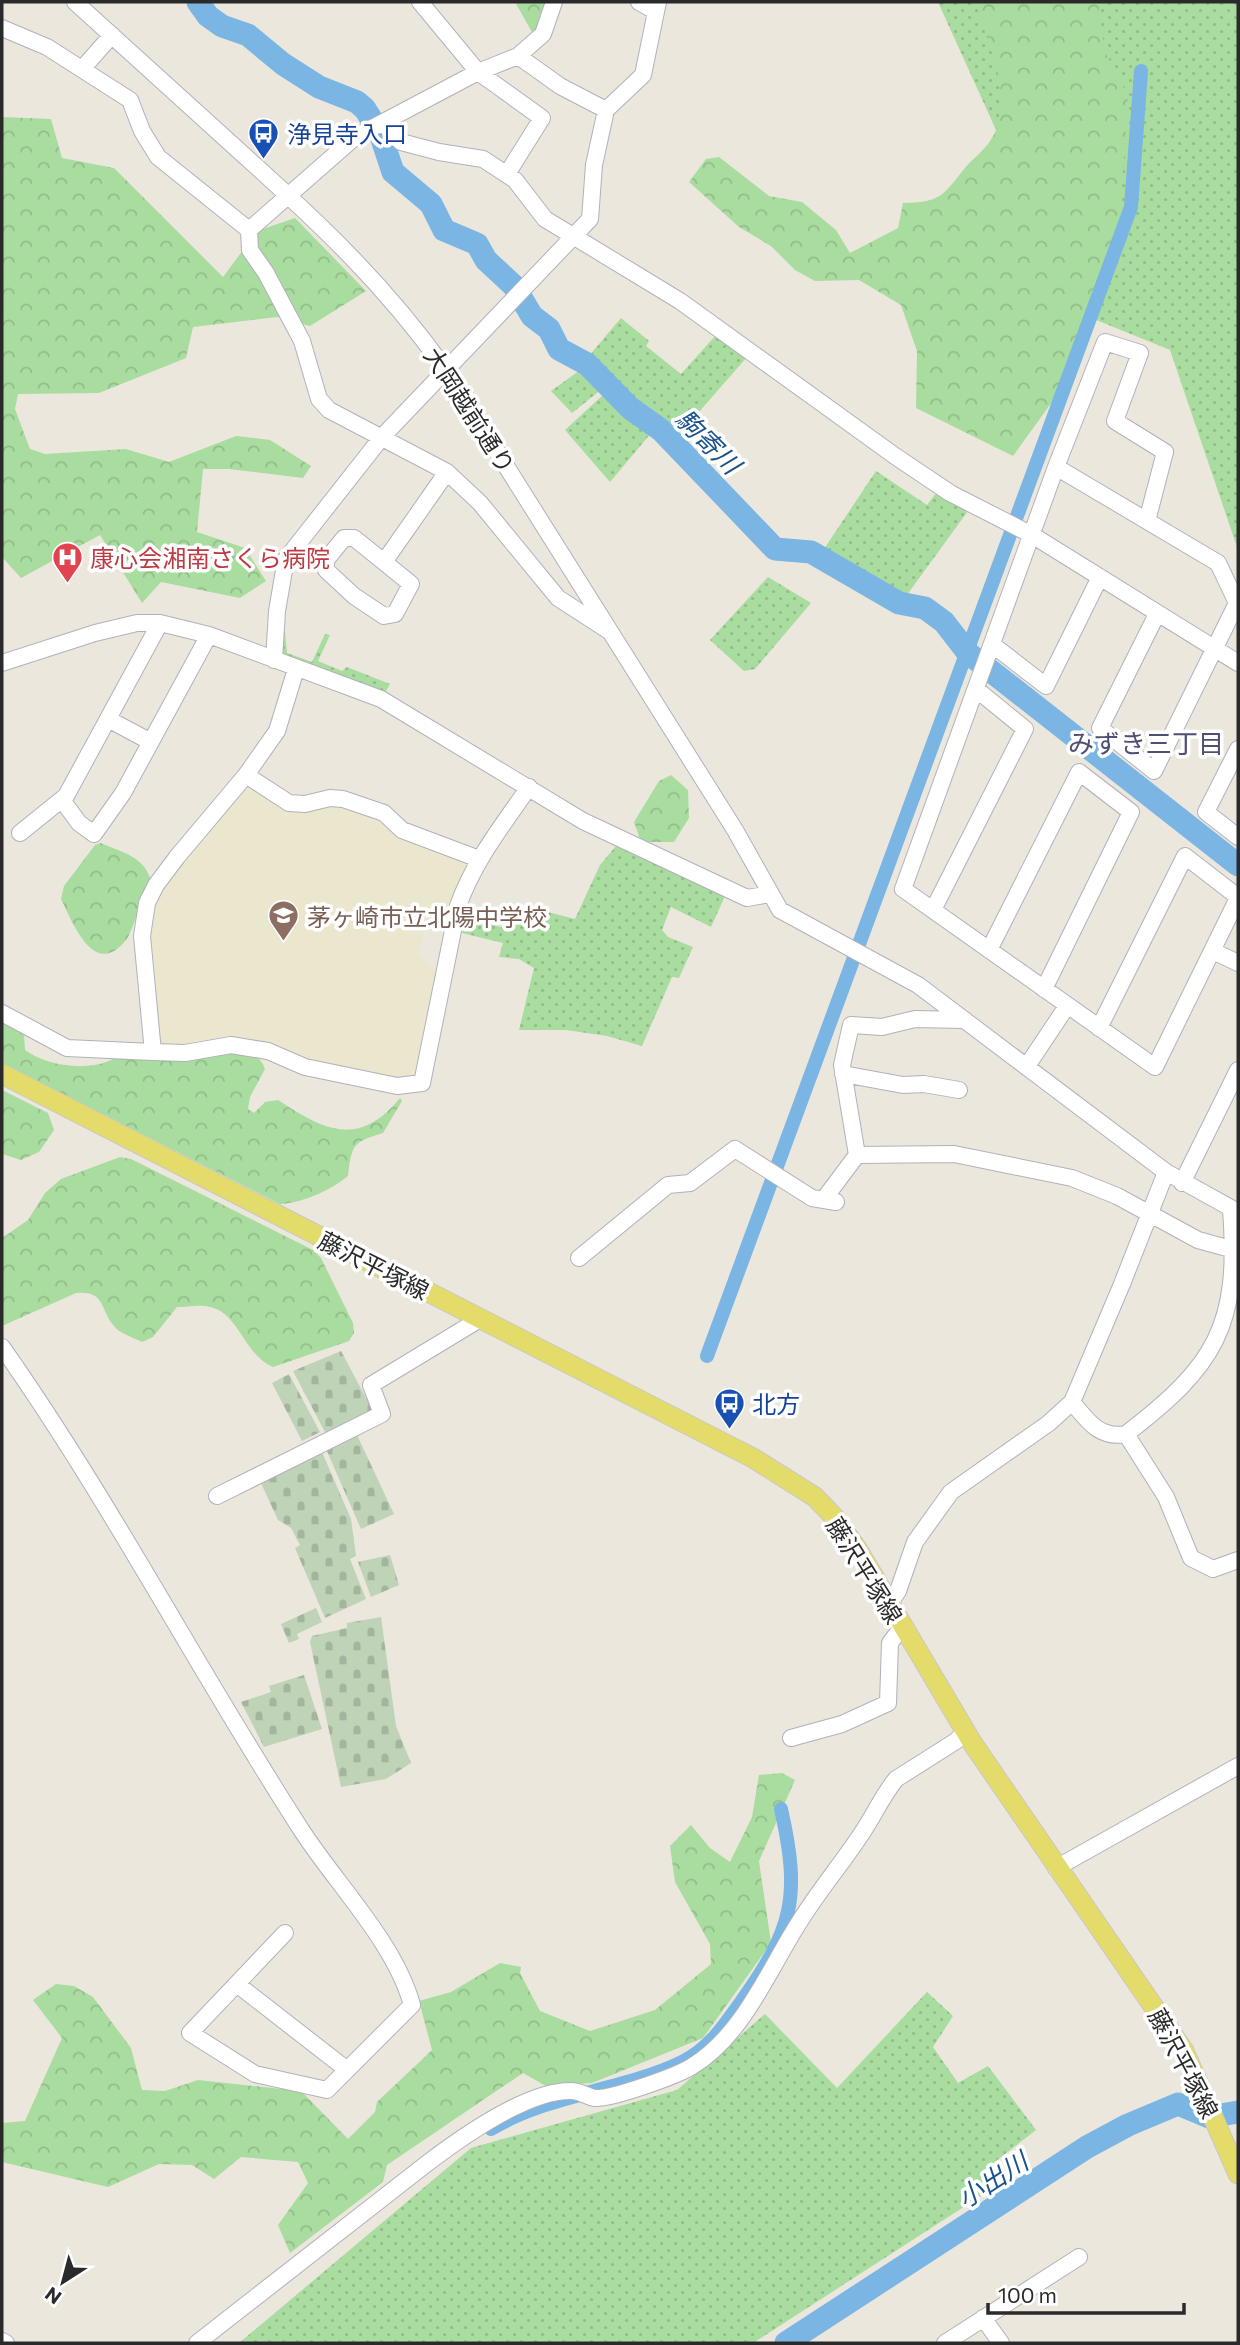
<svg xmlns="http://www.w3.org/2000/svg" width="1240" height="2345" font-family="Commissioner,'Noto Sans JP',sans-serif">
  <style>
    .education { fill: #ebe6ce }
    .grass { fill: url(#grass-dots) }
    .forest { fill: url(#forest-crowns) }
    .cemetery { fill: url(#cemetery-stones) }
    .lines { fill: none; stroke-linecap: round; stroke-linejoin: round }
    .canal { stroke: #7ab5e3; stroke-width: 14 }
    .river { stroke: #7ab5e3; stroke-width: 23 }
    .minor-casing { stroke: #b1b1bc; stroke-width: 18 }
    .major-casing { stroke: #c8c8c8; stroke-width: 21 }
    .minor { stroke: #fff; stroke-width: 16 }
    .major { stroke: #e3dc6a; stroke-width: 19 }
    .labels { text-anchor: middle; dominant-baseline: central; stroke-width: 7; stroke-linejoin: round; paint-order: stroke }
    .transit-label { font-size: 24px; fill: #164399; stroke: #fff; text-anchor: start }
    .street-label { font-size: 24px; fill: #2a2a2a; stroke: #fff }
    .health-label { font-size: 24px; fill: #be3a42; stroke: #fff; text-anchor: start }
    .education-label { font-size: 24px; fill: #785e54; stroke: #fff; text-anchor: start }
    .water-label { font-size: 26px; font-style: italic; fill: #1a528e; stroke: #fff }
    .neighbourhood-label { font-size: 26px; fill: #4f4f76; stroke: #fff }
  </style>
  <defs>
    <pattern id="grass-dots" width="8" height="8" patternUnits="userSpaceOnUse" patternTransform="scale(1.75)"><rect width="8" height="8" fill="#a9dc9f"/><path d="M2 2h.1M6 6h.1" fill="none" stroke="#92bd89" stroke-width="1.8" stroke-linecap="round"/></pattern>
    <pattern id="forest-crowns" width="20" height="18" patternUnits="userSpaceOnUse" patternTransform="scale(1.75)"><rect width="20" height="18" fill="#a9dc9f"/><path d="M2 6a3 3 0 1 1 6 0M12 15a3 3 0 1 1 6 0" fill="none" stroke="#92bd89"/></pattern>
    <pattern id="cemetery-stones" width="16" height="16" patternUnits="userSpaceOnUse" patternTransform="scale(1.75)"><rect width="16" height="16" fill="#bfd3b6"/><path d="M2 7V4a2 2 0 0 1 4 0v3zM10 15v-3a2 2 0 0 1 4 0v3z" fill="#a4b59d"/></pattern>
  </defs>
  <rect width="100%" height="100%" fill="#ebe7dd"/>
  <!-- education -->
  <path class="education" d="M244,781L284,805L334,800L381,817L463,859L466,868L455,892L447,928L424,931L419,955L438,970L419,1075L409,1083L314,1066L283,1053L187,1049L156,1044L146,954L150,905Z"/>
  <!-- grass -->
  <path class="grass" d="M938,2H1238V550L1170,350L1079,313Z
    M621,318L649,341L646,346L681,374L716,335L747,357L678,436L633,401L588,357Z
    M583,368L602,389L572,413L551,391Z
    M605,393L635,422L652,432L610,482L565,430Z
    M876,471L927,505L937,492L968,511L904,599L822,552Z
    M768,577L811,603L755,669L744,671L710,640Z
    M284,623L287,653L312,662L325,634L330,635L318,661L342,671L347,667L390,684L384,695L280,655Z
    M616,846L725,896L711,927L671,907L662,930L668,937L693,947L679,978L672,977L642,1046L607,1036L566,1030H519L534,968L519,959L499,957L503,943L462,933L465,918L505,928L544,911L575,919L600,865Z
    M927,1992L953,2016L933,2047L958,2083L988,2066L1036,2130L983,2171L990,2190L753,2343H239L471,2148L677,2090L765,2014L837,2088Z"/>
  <!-- forest -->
  <path class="forest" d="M515,2H549L544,21L533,34Z
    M980,2H1098L1105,52L1128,95L1120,216L1097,305L1052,402L1013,456L916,408L917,351L901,305L859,280L815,281L795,270L771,246L739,227L689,182L706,159L719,157L769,196L802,202L836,230L850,253L898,228L903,203C940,202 942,197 964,169C972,159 983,152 990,141C1017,102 990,51 978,11Z
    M2,117L51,119L62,158L114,168L223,277L257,231L295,218L366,291L310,326L277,317L193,327L186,358L99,393L18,394L15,409L30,449L45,454L126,449L169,462L236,436L270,440L311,466L303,478L229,469H203L197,532L245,548L266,581L240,598L161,582L142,603L100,535L21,578L2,557Z
    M671,775L688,790L689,818L674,842H641L634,822L659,781Z
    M101,843C121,852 143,856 150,878C144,891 132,934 126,940C94,980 73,923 61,899L64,886L95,845Z
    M2,1021L24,1035L25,1050C48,1067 94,1073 118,1056L239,1051C253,1054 260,1055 265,1069L250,1097L248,1109L254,1113L265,1102L278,1100C325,1131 359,1148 400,1098L402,1101L383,1133C352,1142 352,1145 348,1176C331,1190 302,1203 280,1204L2,1063Z
    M2,1090L48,1113L54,1130L39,1152L21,1160L2,1154Z
    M120,1157L131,1159L313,1250L321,1258L353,1323L354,1333L349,1341L273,1367C244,1355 239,1313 210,1307C200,1304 187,1307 177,1307L153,1337L142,1342C134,1338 122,1334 116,1328C99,1311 107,1290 76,1293L2,1326V1238L28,1220L45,1193L61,1179Z
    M782,1773L795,1780L759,1861L771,1943L703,2038L592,2083L546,2086L523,2073L387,2165L383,2182L290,2253L278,2225L308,2183L298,2162L241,2157L214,2179L192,2165L159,2164L108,2187L2,2162V2123L25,2121L62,2038L33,2000L56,1984L74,1986L93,1997L131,2048L142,2090L165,2091L198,2080L301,2091L348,2139L375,2112L377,2102L432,2050L419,2001L451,1992L500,1963L521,1967L520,1973L540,2011L590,2031L655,2010L711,1964L710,1944L675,1882L670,1846L691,1825L710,1848L730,1862L752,1817L759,1775Z"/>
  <!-- cemetery -->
  <path class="cemetery" d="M341,1351L374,1413L328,1438L293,1371Z
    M289,1374L320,1432L302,1441L272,1383Z
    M356,1433L394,1514L361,1529L326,1449Z
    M322,1452L351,1519L356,1556L350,1559L366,1599L325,1618L295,1548L300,1545L291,1528L278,1520L260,1481Z
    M390,1555L399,1585L371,1597L358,1562Z
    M316,1608L322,1622L297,1634L299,1639L289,1643L281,1624Z
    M381,1617L396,1726L411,1763L386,1779L341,1787L310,1642L312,1636L347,1628V1623Z
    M304,1675L322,1729L264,1747L241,1702L271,1692L269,1686Z"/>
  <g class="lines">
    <!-- canal -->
    <path class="canal" d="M707,1356L1131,207L1141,71
      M491,2129C549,2094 622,2091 682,2062C709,2049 724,2026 741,2002C793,1929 801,1897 781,1809"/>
    <!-- river -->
    <path class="river" d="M198,2L208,16L222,26L248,35L283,64L319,87L357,102L365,109L380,133L393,172L431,204L444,230L477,244L486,260L514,286L532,316L549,329L559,349L587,364L630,408L661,430L775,549L811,552L899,603L925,608L944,622L968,653L1238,865
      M786,2343L1087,2147L1128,2125L1178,2104L1209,2117L1238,2112"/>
    <defs>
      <path id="minor" d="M75,2C129,51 183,100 237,149C317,221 382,281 445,369L735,830L780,910L918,985L1166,1172L1238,1212
        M420,2L478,72L542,118L507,174
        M639,2L655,11
        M2,28L47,47L130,100L142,131L158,157L249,230L250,250L266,273L302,341L319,399L329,410L447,472L480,503L558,598L609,631
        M82,69L112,35
        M606,110L643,75L658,2
        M383,123L401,142L439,152L483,159L515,180L545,219L680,301L895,456L950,493L1032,535L1238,663
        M249,230L355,137L478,72L518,56L543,34L554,2
        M1056,467L1218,563L1237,603L1154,771L1100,728L1157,614
        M1147,521L1165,452L1115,421L1140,353L1105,342L1056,467L903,889L1155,1067L1238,898
        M384,562L354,538H344L326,560V570L354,596L384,616L395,614L411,584L384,562L447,472
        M993,645L1046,686L1100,577
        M274,660L277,611L286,559L382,437L590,219L594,165L606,110L560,86L518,56
        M2,663L95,633L137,623H160L209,635L381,699L583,821L747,898L770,894
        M296,669L277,731L246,775L177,857L156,885L147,903L142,936L153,1052L185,1053L231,1045L268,1051L305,1067L397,1086L422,1083L458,906C474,861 502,826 529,787
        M108,719L151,742
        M1238,749L1206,812L1238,837
        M246,775L289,803L305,804L330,798L343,799L384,813L402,830L479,859
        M62,800L79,823L94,834L123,793L209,635
        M20,833L66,796L160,623
        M933,910L1025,729L976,689
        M989,950L1079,772L1131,812L1044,989
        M1213,951L1238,963
        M2,1013L67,1048L153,1052
        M1099,1028L1185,856L1238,897
        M1027,1066L1067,1006
        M843,1074L903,1085L924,1084L959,1090
        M857,1155L954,1154L1072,1178L1117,1196L1198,1240L1238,1251
        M1182,1183L1238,1070
        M824,1199L857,1155L842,1065L851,1025L882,1027L915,1019L965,1020
        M579,1258L668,1185L690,1183L735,1149L812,1198L836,1202
        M2,1347C111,1502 199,1672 302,1831C337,1885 395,1943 412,2005L327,2090L255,2074L190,2033L285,1933
        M1072,1402C1087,1420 1099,1439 1126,1434C1215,1366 1240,1326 1231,1210
        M1126,1434L1166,1497L1191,1558L1213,1569L1238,1560
        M217,1496L382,1414L371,1385L480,1319
        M888,1606L898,1591L915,1542L951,1492L1049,1423L1072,1402L1122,1284L1166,1172
        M791,1738L842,1724L888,1703L890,1643L902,1627
        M1056,1868L1238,1766
        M238,1985L346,2069
        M983,2318L1001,2343
        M2,2341L6,2343
        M197,2343L425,2165C459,2139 526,2091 570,2091C579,2090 587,2097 595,2098C612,2099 676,2076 691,2067C741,2037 766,1976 795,1929C815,1895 841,1865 862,1833C874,1815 883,1795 896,1779L956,1741L965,1732
        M945,2343L1079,2257"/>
      <path id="major" d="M2,1074L753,1458L815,1497L835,1518L858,1550L973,1744L1184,2051L1238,2174"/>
    </defs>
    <!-- minor casing -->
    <use href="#minor" class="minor-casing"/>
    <!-- major casing -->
    <use href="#major" class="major-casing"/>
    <!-- minor -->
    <use href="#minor" class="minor"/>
    <!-- major -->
    <use href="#major" class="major"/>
  </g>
  <!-- icons -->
  <defs>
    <symbol id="bus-pin" viewBox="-11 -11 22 30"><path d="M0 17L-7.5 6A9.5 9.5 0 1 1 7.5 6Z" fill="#1a4fb4" stroke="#fff"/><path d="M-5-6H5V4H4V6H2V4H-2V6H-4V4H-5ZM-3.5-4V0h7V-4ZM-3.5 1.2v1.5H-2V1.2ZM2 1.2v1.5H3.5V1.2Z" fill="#fff"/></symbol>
    <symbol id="hospital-pin" viewBox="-11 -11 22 30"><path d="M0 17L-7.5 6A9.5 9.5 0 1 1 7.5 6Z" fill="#e0444e" stroke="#fff"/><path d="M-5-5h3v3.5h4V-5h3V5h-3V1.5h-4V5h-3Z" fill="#fff"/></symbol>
    <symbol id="school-pin" viewBox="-11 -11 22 30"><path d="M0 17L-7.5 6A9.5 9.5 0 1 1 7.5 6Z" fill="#8d6e63" stroke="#fff"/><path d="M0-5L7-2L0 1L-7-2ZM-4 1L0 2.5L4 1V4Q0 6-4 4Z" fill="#fff"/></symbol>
  </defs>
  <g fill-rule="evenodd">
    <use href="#bus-pin" x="246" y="116" width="35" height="47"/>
    <use href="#hospital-pin" x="50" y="540" width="35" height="47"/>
    <use href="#school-pin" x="266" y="898" width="35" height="47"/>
    <use href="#bus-pin" x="712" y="1386" width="35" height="47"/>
  </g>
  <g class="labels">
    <!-- transit labels -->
    <g class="transit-label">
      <text x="287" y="133">浄見寺入口</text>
      <text x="752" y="1403">北方</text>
    </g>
    <!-- street labels -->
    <g class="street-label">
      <text transform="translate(470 410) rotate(57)">大岡越前通り</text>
      <text transform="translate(374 1265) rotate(27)">藤沢平塚線</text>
      <text transform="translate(865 1570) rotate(58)">藤沢平塚線</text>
      <text transform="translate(1184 2063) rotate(62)">藤沢平塚線</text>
    </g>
    <!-- health labels -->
    <g class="health-label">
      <text x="90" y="557">康心会湘南さくら病院</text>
    </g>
    <!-- education labels -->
    <g class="education-label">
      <text x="307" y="916">茅ヶ崎市立北陽中学校</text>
    </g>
    <!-- water labels -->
    <g class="water-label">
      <text transform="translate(709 441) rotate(45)">駒寄川</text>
      <text transform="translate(992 2179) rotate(-33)">小出川</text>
    </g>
    <!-- neighbourhood labels -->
    <g class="neighbourhood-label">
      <text x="1146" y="742">みずき三丁目</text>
    </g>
  </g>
  <!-- border -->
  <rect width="1240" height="2345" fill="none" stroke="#2a2a2a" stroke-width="7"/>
  <!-- north arrow -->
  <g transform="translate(63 2282) rotate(216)" stroke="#ffffff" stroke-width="5" paint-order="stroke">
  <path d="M0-5L12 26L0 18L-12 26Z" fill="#2a2a2a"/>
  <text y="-10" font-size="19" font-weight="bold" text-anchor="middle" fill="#2a2a2a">N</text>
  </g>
  <!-- scale -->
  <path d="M988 2303v10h196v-10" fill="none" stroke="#2a2a2a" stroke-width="3.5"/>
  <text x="998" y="2303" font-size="21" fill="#2a2a2a" stroke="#ffffff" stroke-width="5" paint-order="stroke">100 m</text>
</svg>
